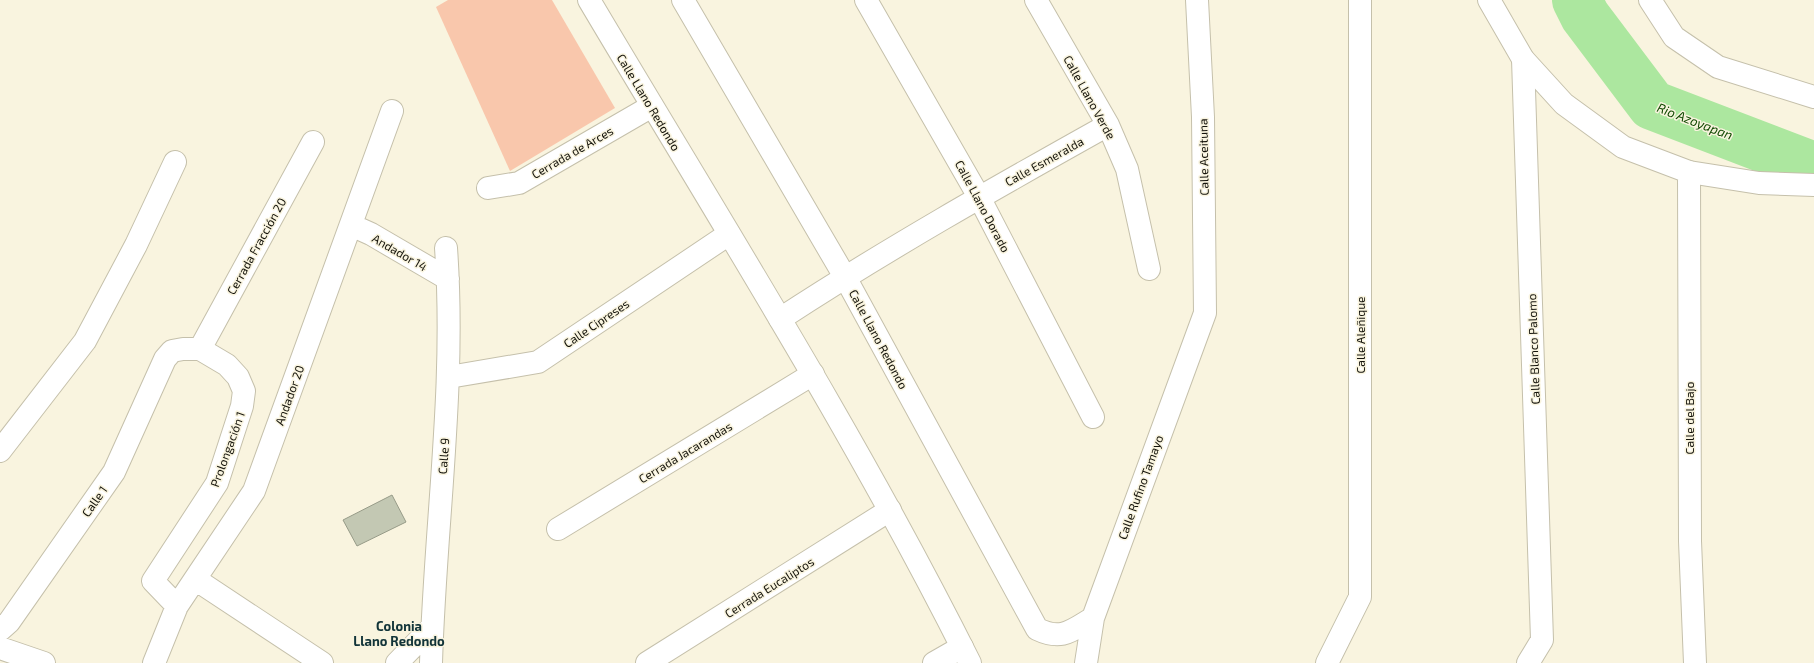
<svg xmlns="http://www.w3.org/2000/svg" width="1814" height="663" font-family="'Exo 2',sans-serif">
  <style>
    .green { fill: #f9c7ac }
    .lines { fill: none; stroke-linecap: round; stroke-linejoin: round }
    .river { stroke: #ace79f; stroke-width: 50 }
    .building { fill: #c3c8b3; stroke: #979b88 }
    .minor-casing { stroke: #c5c0ab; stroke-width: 24 }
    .tertiary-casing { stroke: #c5c0ab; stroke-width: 24 }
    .minor { stroke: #fff; stroke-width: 22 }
    .tertiary { stroke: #fff; stroke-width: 22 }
    .labels { text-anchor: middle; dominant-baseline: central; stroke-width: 3; stroke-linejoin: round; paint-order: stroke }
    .street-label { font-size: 12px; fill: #14130b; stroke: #f9f4df }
    .water-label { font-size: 13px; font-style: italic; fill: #104900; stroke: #f9f4df }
    .neighbourhood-label { font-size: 13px; font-weight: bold; fill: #123439; stroke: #f9f4df }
  </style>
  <rect width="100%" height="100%" fill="#f9f4df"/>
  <!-- green -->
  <path class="green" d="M448,0H552L615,108L510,171L436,7Z"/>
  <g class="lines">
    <!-- river -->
    <path class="river" d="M1577,0L1585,16L1652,105L1814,167"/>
  </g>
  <!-- building -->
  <path class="building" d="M392,495L406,522L357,546L343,520Z"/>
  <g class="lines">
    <defs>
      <path id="minor" d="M866,0L979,197L1093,417
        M1036,0L1108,125L1127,169L1149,269
        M1650,0L1674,37L1718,67L1814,97
        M1523,59L1542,640L1528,663
        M1689,172L1759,183L1814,185
        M488,188L519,183L652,106
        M351,225L371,234L448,279
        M780,319C887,249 997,187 1108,125
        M200,349L313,142
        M449,377L538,362L729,234
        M0,451L85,341L136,245L175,162
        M558,529L813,374
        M195,579L322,663
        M0,630L9,622L114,472L165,359L172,351L183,349H200L227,365L238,377L244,391L242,406L217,483L153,581L177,606
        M0,648L44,663
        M154,663L177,606L254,491L392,111
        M397,663L432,627
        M431,663C435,525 456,387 446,248
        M647,663L890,510
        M934,663L962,647
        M1327,663L1360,597V0"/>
      <path id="tertiary" d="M589,0C719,219 856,435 970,663
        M683,0L845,277L1037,629C1062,641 1071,631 1093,618
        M1489,0L1523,59L1564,104L1623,147L1689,172L1690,541L1695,663
        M1086,663L1093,618L1205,313L1203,117L1197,0"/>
    </defs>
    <!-- minor casing -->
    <use href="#minor" class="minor-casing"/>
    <!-- tertiary casing -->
    <use href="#tertiary" class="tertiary-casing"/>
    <!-- minor -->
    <use href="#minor" class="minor"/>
    <!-- tertiary -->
    <use href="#tertiary" class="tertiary"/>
  </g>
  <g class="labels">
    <!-- street labels -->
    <g class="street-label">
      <text transform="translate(1090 97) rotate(61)">Calle Llano Verde</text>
      <text transform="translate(649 102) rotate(59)">Calle Llano Redondo</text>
      <text transform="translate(572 152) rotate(-30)">Cerrada de Arces</text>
      <text transform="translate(1203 157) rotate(-91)">Calle Aceituna</text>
      <text transform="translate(1044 161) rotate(-29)">Calle Esmeralda</text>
      <text transform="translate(983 206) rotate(62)">Calle Llano Dorado</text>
      <text transform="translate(256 246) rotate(-61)">Cerrada Fracción 20</text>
      <text transform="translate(400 252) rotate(30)">Andador 14</text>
      <text transform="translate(596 323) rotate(-34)">Calle Cipreses</text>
      <text transform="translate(1360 335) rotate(-90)">Calle Aleñique</text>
      <text transform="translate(879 339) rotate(62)">Calle Llano Redondo</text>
      <text transform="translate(1533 349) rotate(-92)">Calle Blanco Palomo</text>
      <text transform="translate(289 395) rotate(-70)">Andador 20</text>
      <text transform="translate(1689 418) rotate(-90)">Calle del Bajo</text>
      <text transform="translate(227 449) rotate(-70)">Prolongación 1</text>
      <text transform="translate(685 452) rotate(-31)">Cerrada Jacarandas</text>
      <text transform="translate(443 456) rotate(-86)">Calle 9</text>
      <text transform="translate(1140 487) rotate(-70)">Calle Rufino Tamayo</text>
      <text transform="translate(94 501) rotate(-55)">Calle 1</text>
      <text transform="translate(769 587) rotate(-32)">Cerrada Eucaliptos</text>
    </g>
    <!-- water labels -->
    <g class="water-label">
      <text transform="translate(1695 121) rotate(21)">Rio Azoyapan</text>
    </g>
    <!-- neighbourhood labels -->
    <g class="neighbourhood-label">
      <text x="399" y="626">Colonia<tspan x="399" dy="15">Llano Redondo</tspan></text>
    </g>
  </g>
</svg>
